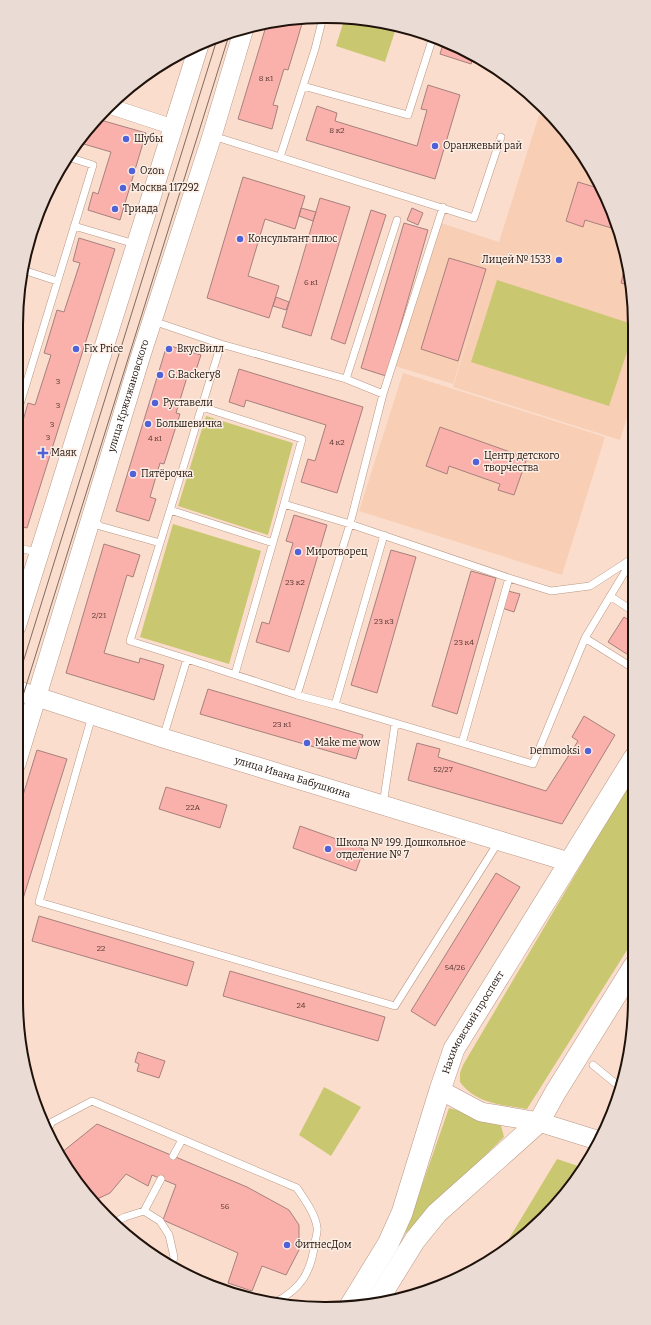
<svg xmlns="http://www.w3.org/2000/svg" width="651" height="1325" font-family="Bitter,serif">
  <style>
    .built { fill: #f8ceb5 }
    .green { fill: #cac771 }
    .building { fill: #fbb1ab; stroke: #a7807d }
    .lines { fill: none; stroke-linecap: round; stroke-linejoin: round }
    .service-casing { stroke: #ba9885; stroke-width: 8 }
    .minor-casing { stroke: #ba9885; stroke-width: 16 }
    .tertiary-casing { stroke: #ba9885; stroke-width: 20 }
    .secondary-casing { stroke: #ba9885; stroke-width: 22 }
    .service { stroke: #fff; stroke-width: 7 }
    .minor { stroke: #fff; stroke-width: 15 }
    .tertiary { stroke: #fff; stroke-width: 19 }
    .secondary { stroke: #fff; stroke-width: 21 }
    .tram { stroke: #806c61; stroke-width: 1 }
    .poi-dot { fill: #5162d8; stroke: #fceee5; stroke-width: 1.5 }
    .labels { text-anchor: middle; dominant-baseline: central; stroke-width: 3; stroke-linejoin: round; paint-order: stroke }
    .number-label { font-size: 8px; fill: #563a33 }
    .poi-label { font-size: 10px; fill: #1f120b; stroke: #fceee5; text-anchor: start }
    .street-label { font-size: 10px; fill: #1f120b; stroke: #fceee5 }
    .rim { fill: none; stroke: #1f120b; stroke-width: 2 }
  </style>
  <rect width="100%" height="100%" fill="#faddcd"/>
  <!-- built -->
  <path class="built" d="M539,115L553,119L571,137L612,207L632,285L633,399L620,440L453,387L488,273L453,384L395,366L441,223L499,242Z
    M403,373L605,437L562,575L359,511Z"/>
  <!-- green -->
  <path class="green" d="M345,17L397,25L385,62L336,46Z
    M497,280L632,324L633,334L609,406L471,362Z
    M206,416L293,443L268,535L178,506Z
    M173,524L261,551L229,664L140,637Z
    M634,775V939L527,1109C503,1105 476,1104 460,1082V1073L463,1065Z
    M324,1087L361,1107L331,1156L299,1135Z
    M449,1108L500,1122L504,1137L405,1234Z
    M557,1159L581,1167L545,1218L504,1247Z"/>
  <!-- building -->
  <path class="building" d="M299,18L303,20L296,44L288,70L284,69L273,105L278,106L272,129L238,119L267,23L285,19Z
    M444,41L462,48L474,55L471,64L440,54Z
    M428,85L460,95L435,179L306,140L317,106L337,113L335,121L417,146L427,110L421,109Z
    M97,119L146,133L120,220L88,210L93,192L98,194L111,152L77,142Z
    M243,177L305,196L295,229L265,219L248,276L279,286L269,318L207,298Z
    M578,182L601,189L612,207L618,230L585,220L583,227L566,221Z
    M320,198L350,207L311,336L282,327Z
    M301,208L316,212L313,221L299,216Z
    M412,208L423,213L418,225L407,220Z
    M371,210L386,215L345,344L331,339Z
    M404,223L428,230L386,376L361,368Z
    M79,238L115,249L27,528L16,525L17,465L22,448L17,446V442L28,403L35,405L51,355L44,353L57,310L64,312L80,263L73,261Z
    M449,258L486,269L458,361L421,349Z
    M626,263L632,285V286L621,283Z
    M276,297L289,302L286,310L273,306Z
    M167,345L201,355L193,379L187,377L176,413L180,414L164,464L160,463L150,497L156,499L149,521L116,511Z
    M239,369L363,407L337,493L301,482L308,459L315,461L326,425L246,400L244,407L229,402Z
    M440,427L527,458L514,495L498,490L500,484L449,466L447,474L426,466Z
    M294,515L327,525L289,652L256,642L262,622L269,624L293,543L286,541Z
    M104,544L140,555L133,577L127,575L104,653L139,663L140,658L164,665L154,700L66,673Z
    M391,550L416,557L377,693L351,685Z
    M471,571L496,578L457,714L432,706Z
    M508,591L520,594L514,612L502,608Z
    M624,617L633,623V658L608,642Z
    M208,689L363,735L356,759L200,714Z
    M584,716L615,735L562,824L408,780L417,743L440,749L438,757L546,791L578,741L572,737Z
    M37,750L67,759L21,905L16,904V818Z
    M166,787L227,805L220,828L159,809Z
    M300,826L364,849L356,871L293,848Z
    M496,873L520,887L435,1026L411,1011Z
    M39,916L194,962L187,986L32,941Z
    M230,971L385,1017L378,1041L223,996Z
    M138,1052L165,1061L159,1078L137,1071L139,1064L135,1062Z
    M97,1124L247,1187L289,1210L299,1225V1250L286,1275L262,1266L252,1291L228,1283L238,1253L163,1220L176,1185L152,1175L148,1186L126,1174L110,1193L93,1201L80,1188L61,1153Z"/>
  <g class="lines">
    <defs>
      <path id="service" d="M303,86L408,115L433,37
        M213,136L474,218L501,137
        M280,157L315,49L323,17
        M74,226L135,244
        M23,270L57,281
        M153,321L221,344L346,379L383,394
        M346,379L397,220
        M202,407L302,439L284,504L350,524L383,394L443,207
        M17,414L93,165L68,157
        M170,510L273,543
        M93,519L100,526L160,543L130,641L187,659
        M160,543L221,344
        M16,547L39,553
        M632,560L585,638L633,668
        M610,596L633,611
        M235,674L284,504
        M297,695L350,524L509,578
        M335,705L384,535
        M92,716L39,902L395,1006L499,841
        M163,738L187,659L297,695L335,705L533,764L585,638
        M462,743L509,578L551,591L590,586L633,558
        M383,805L395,724
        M593,1065L621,1088
        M48,1129L52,1122L92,1101L297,1188C304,1199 315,1213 317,1227C318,1231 316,1237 315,1242C311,1273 301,1289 274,1303
        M173,1156L182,1140
        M144,1211L161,1179
        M113,1223L125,1217L144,1211L160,1221L169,1235L174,1257L171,1268"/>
      <path id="minor" d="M109,106L173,127"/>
      <g id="tertiary">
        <path d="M16,627L199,45"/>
        <path id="s1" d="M16,690L163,738L569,862"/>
        <path id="s2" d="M16,764L140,358L212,136L244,28"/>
        <path d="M440,1090L481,1112L539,1122L600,1141"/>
      </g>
      <g id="secondary">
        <path d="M376,1303L415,1240L437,1213L539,1122L555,1093L634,966"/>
        <path id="s3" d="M350,1306L388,1244L402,1213L440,1090L454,1049L634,758"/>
      </g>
    </defs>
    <!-- service casing -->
    <use href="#service" class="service-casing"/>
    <!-- minor casing -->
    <use href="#minor" class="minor-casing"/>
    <!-- tertiary casing -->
    <use href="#tertiary" class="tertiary-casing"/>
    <!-- secondary casing -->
    <use href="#secondary" class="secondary-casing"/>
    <!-- service -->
    <use href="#service" class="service"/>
    <!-- minor -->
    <use href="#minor" class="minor"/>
    <!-- tertiary -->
    <use href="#tertiary" class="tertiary"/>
    <!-- secondary -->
    <use href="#secondary" class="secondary"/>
    <!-- tram -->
    <path class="tram" d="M16,685L218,36
      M16,718L230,32"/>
  </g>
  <!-- markers -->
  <g class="poi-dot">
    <circle cx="126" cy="139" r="4"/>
    <circle cx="435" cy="146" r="4"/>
    <circle cx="132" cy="171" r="4"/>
    <circle cx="123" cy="188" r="4"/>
    <circle cx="115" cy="209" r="4"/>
    <circle cx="240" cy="239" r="4"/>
    <circle cx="559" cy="260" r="4"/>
    <circle cx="76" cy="349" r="4"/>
    <circle cx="169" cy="349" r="4"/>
    <circle cx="160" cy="375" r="4"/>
    <circle cx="155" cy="403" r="4"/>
    <circle cx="148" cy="424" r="4"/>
    <path d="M41 447h4v4h4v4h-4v4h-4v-4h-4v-4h4z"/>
    <circle cx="476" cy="462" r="4"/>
    <circle cx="133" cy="474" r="4"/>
    <circle cx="298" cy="552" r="4"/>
    <circle cx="307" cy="743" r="4"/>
    <circle cx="588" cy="751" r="4"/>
    <circle cx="328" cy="849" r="4"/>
    <circle cx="287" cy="1245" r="4"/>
  </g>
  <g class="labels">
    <!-- number labels -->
    <g class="number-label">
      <text x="266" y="78">8 к1</text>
      <text x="337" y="130">8 к2</text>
      <text x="311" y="282">6 к1</text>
      <text x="58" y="381">3</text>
      <text x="58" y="405">3</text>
      <text x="52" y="424">3</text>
      <text x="48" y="437">3</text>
      <text x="155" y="438">4 к1</text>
      <text x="337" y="442">4 к2</text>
      <text x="295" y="582">23 к2</text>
      <text x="99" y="615">2/21</text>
      <text x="384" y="621">23 к3</text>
      <text x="464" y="642">23 к4</text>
      <text x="282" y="724">23 к1</text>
      <text x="443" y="769">52/27</text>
      <text x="193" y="807">22А</text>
      <text x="101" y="948">22</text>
      <text x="455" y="967">54/26</text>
      <text x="301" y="1005">24</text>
      <text x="225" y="1206">56</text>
    </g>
    <!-- poi labels -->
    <g class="poi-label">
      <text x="134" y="139">Шубы</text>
      <text x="443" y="146">Оранжевый рай</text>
      <text x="140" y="171">Ozon</text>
      <text x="131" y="188">Москва 117292</text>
      <text x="123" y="209">Триада</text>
      <text x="248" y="239">Консультант плюс</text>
      <text x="551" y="260" text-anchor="end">Лицей № 1533</text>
      <text x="84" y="349">Fix Price</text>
      <text x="177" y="349">ВкусВилл</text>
      <text x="168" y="375">G.Backery8</text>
      <text x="163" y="403">Руставели</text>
      <text x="156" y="424">Большевичка</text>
      <text x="51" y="453">Маяк</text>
      <text x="484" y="456">Центр детского<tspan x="484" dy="12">творчества</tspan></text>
      <text x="141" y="474">Пятёрочка</text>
      <text x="306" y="552">Миротворец</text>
      <text x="315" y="743">Make me wow</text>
      <text x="580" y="751" text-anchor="end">Demmoksi</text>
      <text x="336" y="843">Школа № 199. Дошкольное<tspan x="336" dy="12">отделение № 7</tspan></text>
      <text x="295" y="1245">ФитнесДом</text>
    </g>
    <!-- street labels -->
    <g class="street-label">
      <text stroke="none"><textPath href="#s2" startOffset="385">улица Кржижановского</textPath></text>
      <text stroke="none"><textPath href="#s1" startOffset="290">улица Ивана Бабушкина</textPath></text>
      <text stroke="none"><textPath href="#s3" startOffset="311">Нахимовский проспект</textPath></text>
    </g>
  </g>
  <!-- crop -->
  <path d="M0 0H651V1325H0ZM325 23H326A302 302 0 0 1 628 325V1000A302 302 0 0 1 326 1302H325A302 302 0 0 1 23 1000V325A302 302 0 0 1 325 23Z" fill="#eadcd4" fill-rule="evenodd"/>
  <path class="rim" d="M325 23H326A302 302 0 0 1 628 325V1000A302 302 0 0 1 326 1302H325A302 302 0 0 1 23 1000V325A302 302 0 0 1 325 23Z"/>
</svg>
